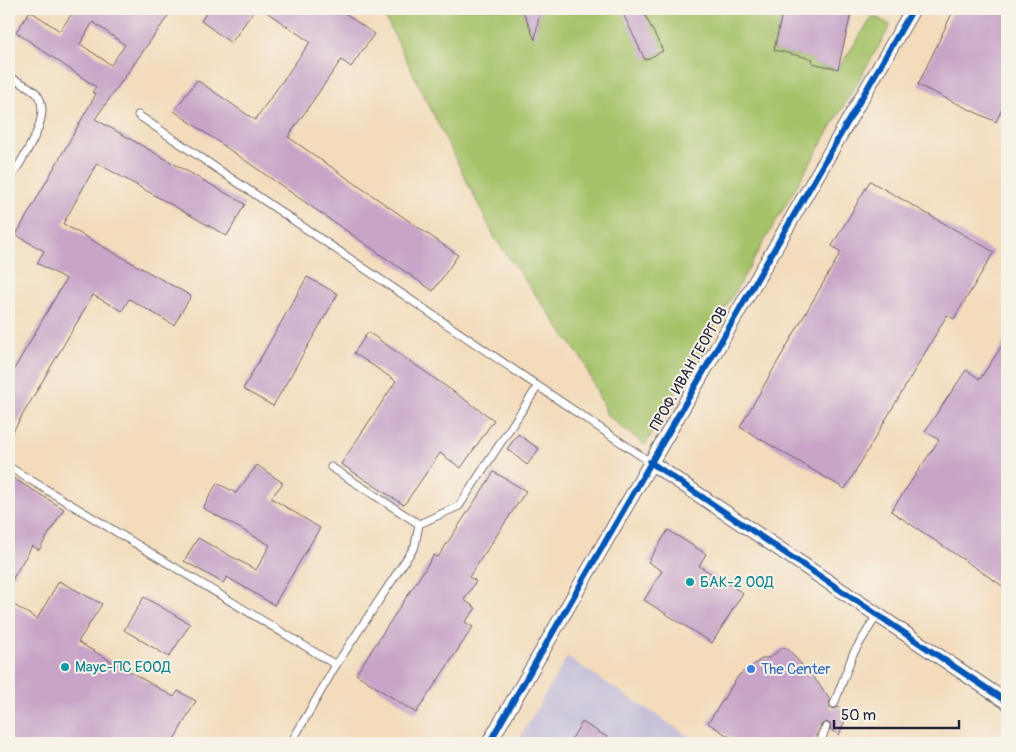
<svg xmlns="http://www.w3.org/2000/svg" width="1016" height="752" font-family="Pangolin,sans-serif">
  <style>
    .industrial { fill: #c6c0d9 }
    .green { fill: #a6c269; stroke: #647252 }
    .building { fill: #c8a5c8; fill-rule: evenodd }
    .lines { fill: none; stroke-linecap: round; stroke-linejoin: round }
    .service-casing { stroke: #6b6368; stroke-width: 9 }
    .minor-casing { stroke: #6b6368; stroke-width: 16 }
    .service { stroke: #fff; stroke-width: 7 }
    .minor { stroke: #fff; stroke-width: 14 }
    .cycleway-casing { stroke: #f7f3e8; stroke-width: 9 }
    .cycleway { stroke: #0057b8; stroke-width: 6 }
    .culture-dot { fill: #0f9aa8; stroke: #f7f3e8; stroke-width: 2 }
    .shop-dot { fill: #3f7fe0; stroke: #f7f3e8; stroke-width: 2 }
    .labels { text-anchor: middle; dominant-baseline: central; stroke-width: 4; stroke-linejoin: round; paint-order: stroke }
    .street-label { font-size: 15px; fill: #22223b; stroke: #f7f3e8 }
    .culture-label { font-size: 15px; fill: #0d838f; stroke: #f7f3e8; text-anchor: start }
    .shop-label { font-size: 15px; fill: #366cbe; stroke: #f7f3e8; text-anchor: start }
  </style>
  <rect width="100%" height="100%" fill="#f7f3e8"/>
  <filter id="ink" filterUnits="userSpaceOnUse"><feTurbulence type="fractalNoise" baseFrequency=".02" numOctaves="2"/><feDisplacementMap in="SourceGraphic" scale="10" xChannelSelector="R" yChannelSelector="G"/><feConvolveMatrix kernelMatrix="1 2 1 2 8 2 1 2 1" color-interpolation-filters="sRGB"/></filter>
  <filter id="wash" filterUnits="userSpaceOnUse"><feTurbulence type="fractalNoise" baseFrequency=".0096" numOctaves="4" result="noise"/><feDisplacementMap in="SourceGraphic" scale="20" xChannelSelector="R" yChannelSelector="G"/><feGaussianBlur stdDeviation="1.12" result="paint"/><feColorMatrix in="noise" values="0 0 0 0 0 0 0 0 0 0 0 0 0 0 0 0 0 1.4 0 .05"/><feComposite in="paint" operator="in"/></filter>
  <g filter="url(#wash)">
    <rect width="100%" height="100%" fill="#f3dbbb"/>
    <!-- industrial -->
    <path class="industrial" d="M567,657L699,743H517Z"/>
    <!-- green -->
    <path class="green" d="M381,9H522L531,30L537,28L540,9H783L774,50L811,58L813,63L838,69L873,16L891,25L645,445L607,415L584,362L496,240Z"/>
    <g id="blocks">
      <!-- building -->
      <path class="building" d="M75,9H173L95,119L245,204L227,236L97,163L63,224L191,296L174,325L129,299L122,311L93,295L9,438V378L66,279L37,263L44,251L16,235L96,94L92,92L96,87L16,32L30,11L60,31ZM93,22L125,45L111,65L80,44Z
        M209,9H255L231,43L201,21Z
        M262,9H339L374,34L351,67L341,60L288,137L458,255L433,291L174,111L197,80L255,120L310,42Z
        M522,9H540L535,40Z
        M621,9H642L663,51L645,60Z
        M783,9H852L838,69L812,63L813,59L774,50Z
        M954,9H1007V98L996,122L918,85Z
        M870,181L994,252L954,319L947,315L845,489L740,427L841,252L832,246Z
        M307,277L338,294L273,406L243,389Z
        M368,332L494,420L461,468L440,453L404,505L341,464L396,381L354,353Z
        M1007,338V589L891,511L939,440L925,431L966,370L980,379Z
        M518,434L539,449L527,465L507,449Z
        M257,465L283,483L271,498L320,528L274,605L227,577L223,583L184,561L198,538L256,570L270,545L203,508L217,483L236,493Z
        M494,472L526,491L469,577L476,581L464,600L476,608L465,622L473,627L416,713L356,674L434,555L438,557Z
        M13,478L64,509L39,550L32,546L9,585V486Z
        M668,530L706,554L699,566L743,593L712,643L644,600L662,571L648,562Z
        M59,581L102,604L78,642L174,697L178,691L196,701L172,743H9V602L37,619Z
        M144,597L190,624L169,657L124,630Z
        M782,648H787L819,684L830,700V708L834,709L838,707L848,713L839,735L831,730L830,724L826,722L821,725L813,743H739L708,723L739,675L763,658H769Z
        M582,722L617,743H569Z"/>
    </g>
  </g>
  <g filter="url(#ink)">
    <use href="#blocks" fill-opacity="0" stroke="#6b6368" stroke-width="1"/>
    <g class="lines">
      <defs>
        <path id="service" d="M9,77C17,81 30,86 36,93C56,115 20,161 9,181
          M138,115L650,462
          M9,467L336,665
          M419,524L459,506L538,386
          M834,704L853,654L877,615
          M291,743L336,665L415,546L419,524L331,467
          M820,743L826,727"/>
        <path id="minor" d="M650,462L1007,702
          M489,743L913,9"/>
      </defs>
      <!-- service casing -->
      <use href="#service" class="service-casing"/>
      <!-- minor casing -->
      <use href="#minor" class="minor-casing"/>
      <!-- service -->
      <use href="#service" class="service"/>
      <!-- minor -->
      <use href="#minor" class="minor"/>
      <defs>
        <path id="cycleway" d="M650,462L1007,702
          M489,743L913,9"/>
      </defs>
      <!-- cycleway casing -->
      <use href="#cycleway" class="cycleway-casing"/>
      <!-- cycleway -->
      <use href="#cycleway" class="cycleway"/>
    </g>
  </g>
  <!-- markers -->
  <g class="culture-dot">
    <circle cx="690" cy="582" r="5"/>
    <circle cx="65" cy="667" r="5"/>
  </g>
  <circle class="shop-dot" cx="751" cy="669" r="5"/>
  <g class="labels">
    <!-- street labels -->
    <g class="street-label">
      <text transform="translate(689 369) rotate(-60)">ПРОФ. ИВАН ГЕОРГОВ</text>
    </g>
    <!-- culture labels -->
    <g class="culture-label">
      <text x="700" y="582">БАК-2 ООД</text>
      <text x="75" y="667">Маус-ПС ЕООД</text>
    </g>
    <!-- shop labels -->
    <g class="shop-label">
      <text x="761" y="669">The Center</text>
    </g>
  </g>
  <!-- margin -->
  <rect width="1016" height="752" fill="none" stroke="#f7f3e8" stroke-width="30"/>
  <!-- scale -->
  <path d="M834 720v8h125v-8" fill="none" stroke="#22223b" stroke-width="2.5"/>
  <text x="841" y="720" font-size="15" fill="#22223b" stroke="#f7f3e8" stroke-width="4" paint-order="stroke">50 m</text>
</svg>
